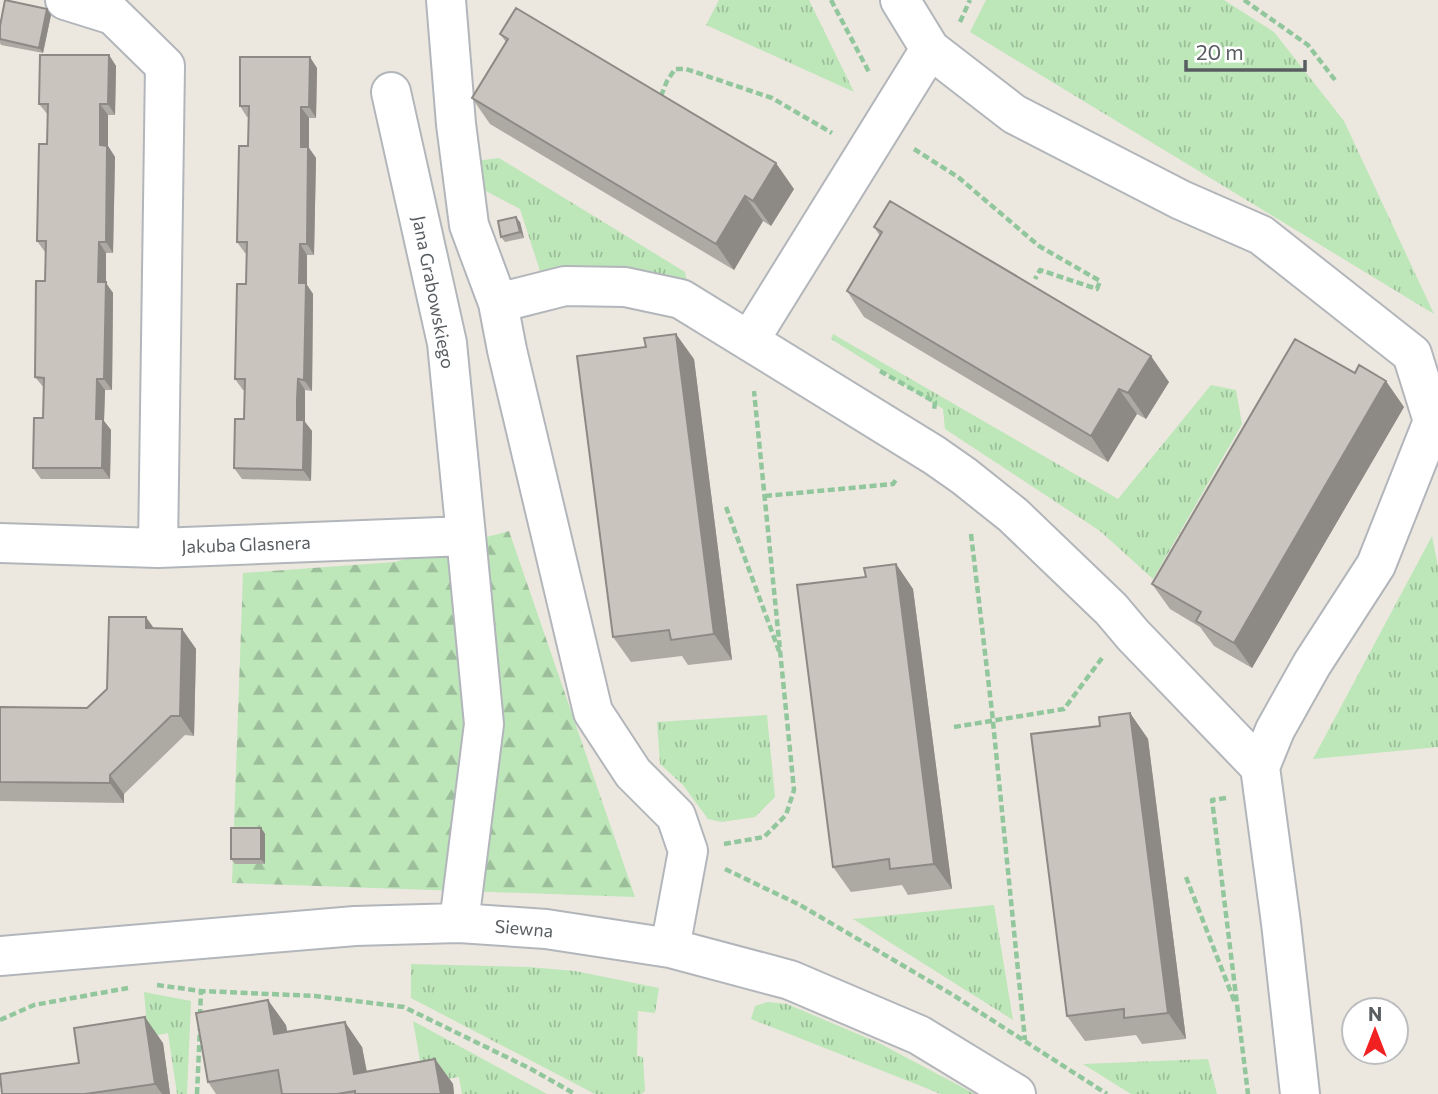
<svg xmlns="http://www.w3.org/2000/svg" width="1438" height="1094" font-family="Commissioner,sans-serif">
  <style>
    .grass { fill: url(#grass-tufts) }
    .forest { fill: url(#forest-firs) }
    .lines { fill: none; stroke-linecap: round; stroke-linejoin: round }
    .minor-casing { stroke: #b2b6bb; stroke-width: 42 }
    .path { stroke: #92c79d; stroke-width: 4.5; stroke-dasharray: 7 3.5; stroke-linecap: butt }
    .minor { stroke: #fff; stroke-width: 38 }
    .wall { fill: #ada9a3 }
    .shaded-wall { fill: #8d8a85 }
    .building { fill: #c9c5be; stroke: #8d8a85; stroke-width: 2 }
    .labels { text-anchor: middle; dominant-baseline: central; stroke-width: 7; stroke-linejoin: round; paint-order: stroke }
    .street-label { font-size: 18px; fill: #585d61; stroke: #fff }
  </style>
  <defs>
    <pattern id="grass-tufts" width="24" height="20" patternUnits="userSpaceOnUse" patternTransform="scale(1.75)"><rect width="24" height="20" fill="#bde6b9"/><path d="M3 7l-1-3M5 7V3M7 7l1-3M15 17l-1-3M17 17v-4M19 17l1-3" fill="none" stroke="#9cbe9a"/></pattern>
    <pattern id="forest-firs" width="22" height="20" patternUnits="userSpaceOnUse" patternTransform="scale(1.75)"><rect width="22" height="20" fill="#bde6b9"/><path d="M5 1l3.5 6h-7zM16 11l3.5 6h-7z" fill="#9cbe9a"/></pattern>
  </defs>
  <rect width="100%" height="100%" fill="#ece8df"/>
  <!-- grass -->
  <path class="grass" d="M719,0H809L854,92L706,25Z
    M986,0H1224L1274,32L1344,121L1434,314L970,32Z
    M499,158L685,272L689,294L613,266L541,274L520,209L480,188L476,161Z
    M833,334L1118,499L1211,385L1236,390L1242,424L1153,579L1100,531L945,429L943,409L831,339Z
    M1432,536L1438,567V747L1313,759Z
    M767,715L775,797L755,817L722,822L708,819L683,785L660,764L657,722Z
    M994,905L1013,1020L853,919Z
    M411,964L529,967L575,971L659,988L655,1013L638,1011L637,1056L643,1057L645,1091L641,1094H595L411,998Z
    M144,992L191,1001L187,1094H177L168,1033L148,1037Z
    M768,1002L787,1004L879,1043L975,1094H941L751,1019L755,1006Z
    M413,1021L547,1094H462L459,1077L424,1083Z
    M1208,1059L1217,1094H1131L1083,1064Z"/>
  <!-- forest -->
  <path class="forest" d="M509,531L635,897L232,883L243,573L395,562Z"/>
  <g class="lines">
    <defs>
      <path id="minor" d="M65,0L113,15L165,66L158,548L466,536L484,724L459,923
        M446,0L456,124L469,225L498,303
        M900,0L930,49L1014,114L1181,200L1261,235L1412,354L1433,421L1376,565L1312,664L1275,730L1260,767
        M391,92L447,343L466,536
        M749,341L930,49
        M0,543L158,548
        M670,948L688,851L676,816L633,773L593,712L507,350L498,303L565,286L625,287L681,299L934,455L964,476L1013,515L1111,609L1133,635L1260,767L1281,923L1300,1094
        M0,956L355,926L459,923L546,929L670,948L790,980L919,1035L1016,1094"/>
    </defs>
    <!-- minor casing -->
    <use href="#minor" class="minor-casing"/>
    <!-- path -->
    <path class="path" d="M831,0L870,74
      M1244,0L1308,45L1335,80
      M960,22L970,0
      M661,96L667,81L675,69H686L772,98L832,133
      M914,149L958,177L1039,246L1100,281L1097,289L1040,270L1035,279
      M880,371L935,402L934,411
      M765,496L893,484L897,478
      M726,507L779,651
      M971,534L992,712L1025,1040
      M954,727L1064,709L1102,658
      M1226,798L1212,800L1248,1094
      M724,844L764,837L786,815L794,790L754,391
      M725,869L800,905L953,995L1107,1094
      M1186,877L1235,1003
      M157,985L201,991L315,996L404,1007L531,1069L575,1094
      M200,1016L201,991
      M0,1020L34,1005L128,988
      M197,1094L200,1028"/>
    <!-- minor -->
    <use href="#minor" class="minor"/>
  </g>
  <!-- wall -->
  <path class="wall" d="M47,9L51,15L43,53L1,45L0,43V26Z
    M500,34L794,189L771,226L763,221L734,270L490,124L472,98L506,42Z
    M109,55L116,66L115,115H108V146L115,157L113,253H106V283L113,293L112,390H105L104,421L111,430L110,479H41L33,468L43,418L44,388L35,377L45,281V252L37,241L47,144L48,115L39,104Z
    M317,68L316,118H309V148L316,158L314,255H307V285L313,294L312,391L305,390V422L312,431L311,481L242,479L234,468L244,419L245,390H243L235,379L246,284V253H245L237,242L248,146L249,117H247L240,106Z
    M520,222L524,238L505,242L501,237Z
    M874,227L1169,382L1146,419L1137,414L1108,462L864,317L847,291L880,236Z
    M694,359L732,660L688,665L682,656L631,662L613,637Z
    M1355,373L1404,407L1252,668L1214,646L1200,627L1170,609L1152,584Z
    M896,564L913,589L952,889L908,895L902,885L851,892L833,867L866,577Z
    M154,628L182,629L196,649L194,736L185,735L124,794V803L0,801V707L87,708L107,689Z
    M1130,713L1148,739L1186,1039L1142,1044L1136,1035L1085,1041L1067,1016L1100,726Z
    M261,828L265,834V864H235L231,859Z
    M286,1025L287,1032L362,1047L367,1072L435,1059L453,1084L454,1094H216L208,1082Z
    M163,1043L170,1094H2L79,1063Z"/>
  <!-- shaded-wall -->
  <path class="shaded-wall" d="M47,9L51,15L43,53L39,48Z
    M109,55L116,66L115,115L108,104Z
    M310,57L317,68L316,118L309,107Z
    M100,104L108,115V146L115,157L113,253L106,242L100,145Z
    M301,107L309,118V148L316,158L314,255L307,244L301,147Z
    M776,163L794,189L771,226L753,201Z
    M745,196L763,221L734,270L716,244Z
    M516,217L520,222L524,238L520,232Z
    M99,242L106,253V283L113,293L112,390L104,379L98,282Z
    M300,244L307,255V285L313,294L312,391L304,380L299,283Z
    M676,334L694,359L732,660L714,634Z
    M1151,356L1169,382L1146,419L1128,393Z
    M97,379L105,390L104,421L111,430L110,479L102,468L96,419Z
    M298,379L305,390V422L312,431L311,481L303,470L297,420Z
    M1386,381L1404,407L1252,668L1234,643Z
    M1119,389L1137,414L1108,462L1091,436Z
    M896,564L913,589L952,889L934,864Z
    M146,617L160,637L146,628Z
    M182,629L196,649L194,736L180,716Z
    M1130,713L1148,739L1186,1039L1168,1013Z
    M110,775L124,794V803L110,783Z
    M261,828L265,834V864L261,859Z
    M268,1000L286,1025L292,1060L274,1034Z
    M145,1017L163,1043L170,1094H162L155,1084Z
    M345,1022L362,1047L371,1094L354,1074Z
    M435,1059L453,1084L454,1094H441Z"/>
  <!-- building -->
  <path class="building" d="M5,0L47,9L39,48L0,39V26Z
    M516,8L776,163L753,201L745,196L716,244L472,98L508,39L500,34Z
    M40,55H109L108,104H100V145L107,146L106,242H99L98,282H106L104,379H97L96,419H103L102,468H33L34,418H43L44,378L35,377L36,281H45L46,241H37L39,144H47L48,104H39Z
    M240,57H310L309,107H301V147H308L307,244H300L299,283H306L304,380L298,379L297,400V420H304L303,470L234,468L235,419H244L245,379H235L237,284H246L247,242H237L239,146H248L249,106H240Z
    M890,201L1151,356L1128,393L1119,389L1091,436L847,291L882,232L874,227Z
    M516,217L520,232L501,237L498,221Z
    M676,334L714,634L671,640L669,630L613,637L577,356L646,347L644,338Z
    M1295,339L1355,373L1359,365L1386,381L1234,643L1196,621L1201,612L1152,584Z
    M896,564L934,864L890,869L889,859L833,867L797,585L866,577L864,568Z
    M109,617H146V628L182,629L180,716H171L110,775V783L0,782V707L87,708L107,689Z
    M1130,713L1168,1013L1124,1018V1009L1067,1016L1031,734L1100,726L1099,717Z
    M231,828H261V859H231Z
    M268,1000L274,1034L345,1022L354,1074L435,1059L441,1094H355V1091L337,1094H282L278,1070L208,1082L196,1013Z
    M145,1017L155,1084L85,1094H2L0,1074L79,1063L74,1028Z"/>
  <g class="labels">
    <!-- street labels -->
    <g class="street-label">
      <text transform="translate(434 292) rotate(79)">Jana Grabowskiego</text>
      <text transform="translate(246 544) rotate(-2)">Jakuba Glasnera</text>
      <text transform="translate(524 928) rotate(5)">Siewna</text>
    </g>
  </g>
  <!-- north arrow -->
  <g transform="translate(1375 1031)"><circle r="33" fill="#ffffff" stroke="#bcbec0" stroke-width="2"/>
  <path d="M0-5L12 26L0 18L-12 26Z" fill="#f12121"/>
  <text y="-10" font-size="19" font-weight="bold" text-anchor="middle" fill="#585d61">N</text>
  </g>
  <!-- scale -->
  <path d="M1186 60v10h119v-10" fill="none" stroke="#585d61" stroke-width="3.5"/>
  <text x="1196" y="60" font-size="21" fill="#585d61" stroke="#ffffff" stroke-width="5" paint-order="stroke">20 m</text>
</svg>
